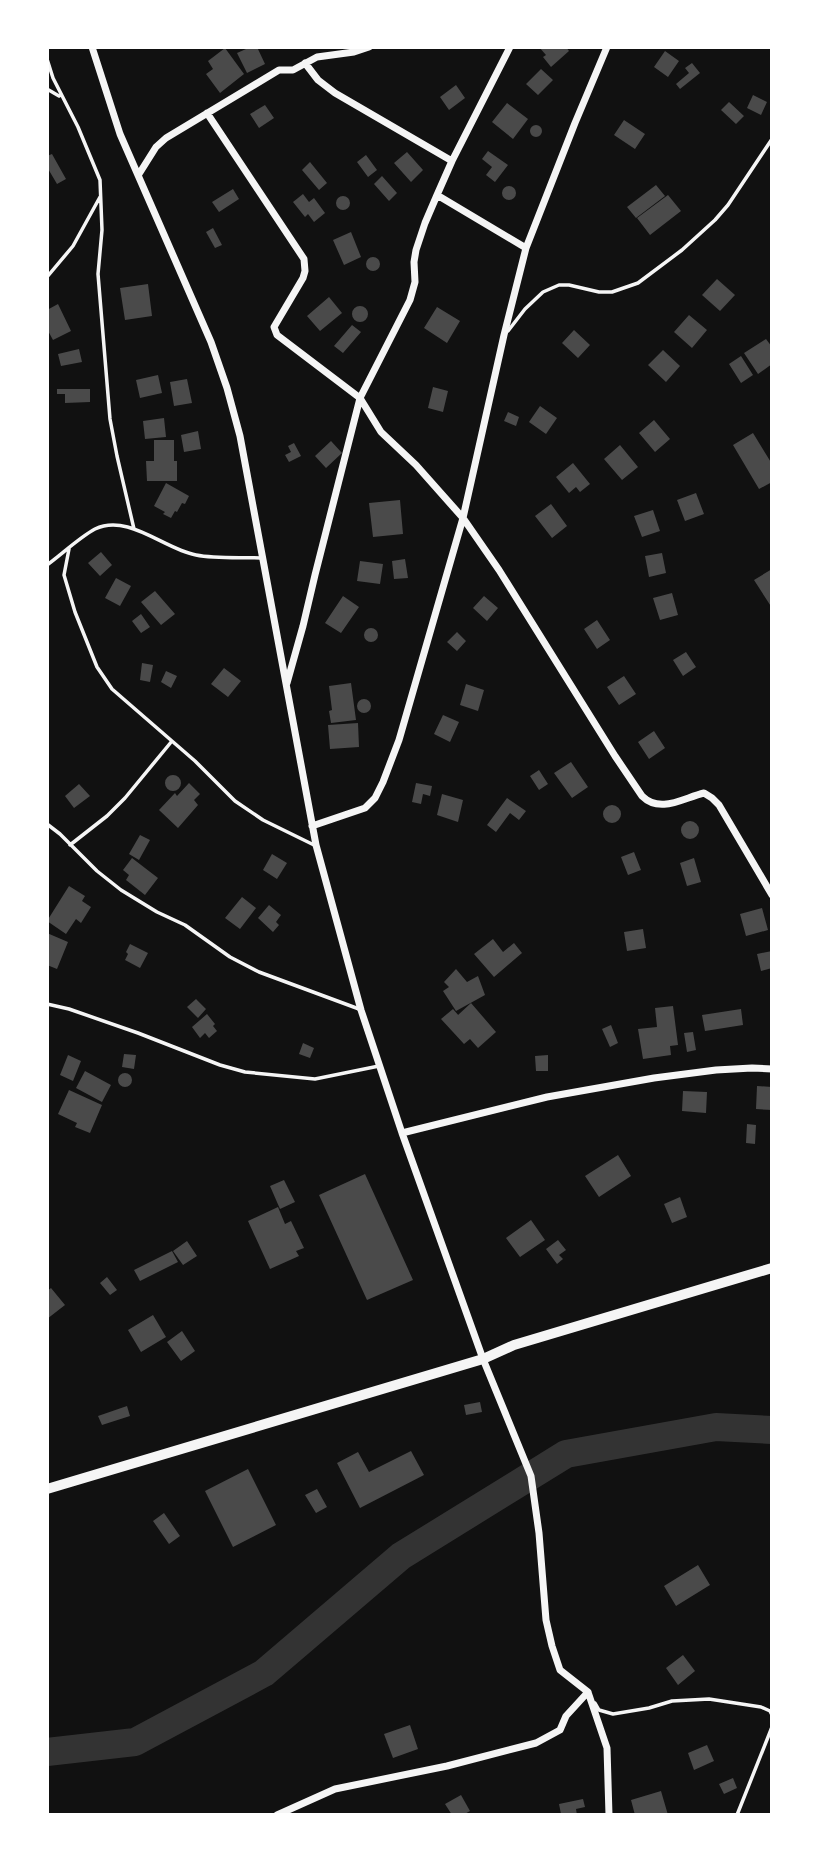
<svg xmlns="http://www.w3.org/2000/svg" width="819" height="1862" font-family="Mulish,sans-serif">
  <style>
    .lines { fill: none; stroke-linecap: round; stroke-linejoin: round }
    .river { stroke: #333; stroke-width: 28 }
    .building { fill: #4a4a4a }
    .service { stroke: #f5f5f5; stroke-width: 3.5 }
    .minor { stroke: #f5f5f5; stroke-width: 7 }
    .secondary { stroke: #f5f5f5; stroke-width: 10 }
  </style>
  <rect width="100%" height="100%" fill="#111"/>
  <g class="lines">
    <!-- river -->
    <path class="river" d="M47,1752L135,1742L264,1673L401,1556L566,1454L716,1427L772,1430"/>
  </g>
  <!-- building -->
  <path class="building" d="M245,47H257L265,64L247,73L237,53L246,49Z
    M539,47H566L569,51L551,67L543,57L546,55Z
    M225,48L244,74L220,93L206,74L213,69L208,61Z
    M665,51L679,61L668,77L654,67Z
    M692,63L700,73L680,89L676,84L689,73L685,68Z
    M541,69L553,80L538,95L526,84Z
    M456,85L465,98L449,110L440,97Z
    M753,95L767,102L761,115L747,108Z
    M729,102L744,116L736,124L721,110Z
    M507,103L528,119L513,139L492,122Z
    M265,105L274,118L259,128L250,114Z
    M624,120L645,134L635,149L614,135Z
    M530 131a6 6 0 1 1 12 0a6 6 0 1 1-12 0Z
    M488,151L508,165L495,182L486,175L492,167L482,159Z
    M407,152L423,170L411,182L394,163Z
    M52,154L66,179L57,184L47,167V156Z
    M366,155L377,170L368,177L357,162Z
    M310,162L327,183L319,190L302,170Z
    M382,176L397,193L389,201L374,184Z
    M656,185L665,196L636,218L627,207Z
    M502 193a7 7 0 1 1 14 0a7 7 0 1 1-14 0Z
    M233,189L239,199L219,212L212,202Z
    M303,194L309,202L314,198L325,213L314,222L308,214L305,217L293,202Z
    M668,195L681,211L650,235L637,218Z
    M336 203a7 7 0 1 1 14 0a7 7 0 1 1-14 0Z
    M213,228L222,245L215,248L206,232Z
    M351,232L361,257L344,265L333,240Z
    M366 264a7 7 0 1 1 14 0a7 7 0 1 1-14 0Z
    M717,279L735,295L720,311L702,295Z
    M148,284L152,316L125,320L120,288Z
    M329,297L342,313L320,331L307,316Z
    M58,304L71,331L53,340L47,329V310Z
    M352 314a8 8 0 1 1 16 0a8 8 0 1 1-16 0Z
    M437,307L460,321L447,343L424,328Z
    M689,315L707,330L692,348L674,332Z
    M352,325L361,332L343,353L334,346Z
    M574,330L590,345L578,358L562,343Z
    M766,339L772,347V364L758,374L744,353Z
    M79,349L82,362L61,366L58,354Z
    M663,350L680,366L666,382L648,365Z
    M741,356L753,375L741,383L729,364Z
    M158,375L162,393L140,398L136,380Z
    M187,379L192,403L174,406L170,382Z
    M433,387L448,391L443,412L428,408Z
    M57,389H90V402L65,403V394H57Z
    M540,406L557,418L546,434L529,422Z
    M508,412L519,417L516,426L504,421Z
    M164,418L166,437L145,439L143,421Z
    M654,420L670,439L655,452L639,433Z
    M198,431L201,449L184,452L181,435Z
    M753,433L772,464V482L759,489L733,445Z
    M154,440H174V461H177V481H147L146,461H154Z
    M331,441L342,453L326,468L315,456Z
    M294,443L301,456L289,462L285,455L291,452L288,446Z
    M620,445L638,467L622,480L604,459Z
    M573,463L590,484L580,492L576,487L569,493L556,477Z
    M166,483L189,496L185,504L182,503L177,512L175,511L171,518L163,514L165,512L154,506Z
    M696,493L704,514L685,521L677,500Z
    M400,500L403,534L373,537L369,503Z
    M551,504L567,526L552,538L535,516Z
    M653,510L660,531L642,537L634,516Z
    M101,552L112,565L100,576L88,563Z
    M662,553L666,573L649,577L645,556Z
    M405,559L408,578L394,579L392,561Z
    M360,561L383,564L380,584L357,581Z
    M772,569V608L754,580Z
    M116,578L131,586L120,606L105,598Z
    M155,591L175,614L161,625L141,602Z
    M672,593L678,615L660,620L653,598Z
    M343,596L359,607L341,633L325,623Z
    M484,596L498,608L487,621L473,608Z
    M141,614L150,627L141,633L132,621Z
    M597,620L610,640L597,649L584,629Z
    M364 635a7 7 0 1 1 14 0a7 7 0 1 1-14 0Z
    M457,632L466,641L457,651L447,642Z
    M686,652L696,667L683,676L673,660Z
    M142,663L153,665L150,682L140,680Z
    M224,668L241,681L228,697L211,684Z
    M166,671L177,676L171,688L161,682Z
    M624,676L636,694L619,705L607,687Z
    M351,683L356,720L331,723L329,711L332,710L329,686Z
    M466,684L484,690L478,711L460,705Z
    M357 706a7 7 0 1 1 14 0a7 7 0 1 1-14 0Z
    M443,715L459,722L450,742L434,734Z
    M358,723L359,747L330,749L328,725Z
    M654,731L665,748L649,759L638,742Z
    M571,762L588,787L572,798L554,773Z
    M539,770L548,784L539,790L530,776Z
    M165 783a8 8 0 1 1 16 0a8 8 0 1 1-16 0Z
    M189,783L200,794L194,800L198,805L178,828L159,810L175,793L177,796Z
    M416,783L432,786L430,796L423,794L421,804L412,802Z
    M79,784L90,796L74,808L65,796Z
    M442,794L463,800L458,822L437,815Z
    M507,798L526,811L519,820L510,813L496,832L487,825Z
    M603 814a9 9 0 1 1 18 0a9 9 0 1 1-18 0Z
    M681 830a9 9 0 1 1 18 0a9 9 0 1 1-18 0Z
    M140,835L150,840L139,860L129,854Z
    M634,852L641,870L628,875L621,857Z
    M272,854L287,863L277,879L263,870Z
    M132,858L158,878L145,895L126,880L129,875L123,870Z
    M694,858L701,882L687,886L680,863Z
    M69,886L85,896L82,901L91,907L81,923L76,919L66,934L47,921Z
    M242,897L256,908L240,929L225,918Z
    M269,905L281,915L276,922L279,925L273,932L258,918Z
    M762,908L768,930L746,936L740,914Z
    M643,929L646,948L627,951L624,932Z
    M47,933L68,942L57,969L47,965Z
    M493,939L503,952L514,943L522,953L494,977L474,954Z
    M130,944L148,953L140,968L125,960L128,954L126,952Z
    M772,951V968L761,971L757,954Z
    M456,969L467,982L478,976L485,995L456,1011L443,991L449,987L444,982Z
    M196,999L206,1009L198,1018L187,1007Z
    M471,1003L496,1032L478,1048L470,1039L464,1044L441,1019L453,1009L459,1016L458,1015Z
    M673,1006L678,1045L670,1046L671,1055L643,1059L638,1029L657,1027L655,1008Z
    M741,1009L743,1025L705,1031L702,1015Z
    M207,1014L215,1024L213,1026L217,1031L209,1038L205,1033L200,1038L192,1027Z
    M611,1025L618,1043L610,1047L602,1029Z
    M693,1032L696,1050L687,1052L684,1033Z
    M303,1043L314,1048L310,1058L299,1054Z
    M124,1054L136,1055L134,1069L122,1067Z
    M68,1055L81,1061L73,1081L60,1075Z
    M548,1055V1071H536L535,1056Z
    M85,1071L111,1085L102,1102L76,1088Z
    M118 1080a7 7 0 1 1 14 0a7 7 0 1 1-14 0Z
    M757,1086L772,1087V1110L756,1109Z
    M69,1090L102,1105L90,1133L75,1127L77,1123L58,1114Z
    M683,1091L707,1092L706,1113L682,1111Z
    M747,1124L756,1125L755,1144L746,1143Z
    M618,1155L631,1176L599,1197L585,1176Z
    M365,1174L413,1280L367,1300L319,1195Z
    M284,1180L295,1202L280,1209L270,1186Z
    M680,1197L687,1217L672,1223L664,1204Z
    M278,1207L285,1224L291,1221L304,1248L296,1251L299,1256L270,1269L248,1221Z
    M531,1220L545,1240L520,1257L506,1238Z
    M558,1240L566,1250L559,1255L563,1259L557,1264L546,1249Z
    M187,1241L197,1256L183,1265L173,1251Z
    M172,1251L178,1262L140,1281L134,1270Z
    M107,1277L117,1290L110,1295L100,1283Z
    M51,1288L65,1305L47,1319V1291Z
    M153,1315L166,1337L141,1352L128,1330Z
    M182,1331L195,1351L181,1361L167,1342Z
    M480,1402L482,1412L466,1415L464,1405Z
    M127,1406L130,1416L102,1425L98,1416Z
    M411,1451L424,1475L360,1508L337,1463L358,1452L369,1472Z
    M248,1469L276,1525L233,1547L205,1491Z
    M317,1489L327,1507L316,1513L305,1495Z
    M164,1513L180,1536L169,1544L153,1521Z
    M698,1565L710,1585L676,1606L664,1586Z
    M683,1655L695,1671L678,1685L666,1668Z
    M410,1725L418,1749L393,1758L384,1734Z
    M707,1745L714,1761L694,1770L688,1753Z
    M733,1778L737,1788L724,1794L719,1784Z
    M661,1791L668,1815H635L631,1800Z
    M461,1795L470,1811L463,1815H452L445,1804Z
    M583,1799L585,1807L576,1809L577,1815H569L568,1813L561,1814L559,1804Z"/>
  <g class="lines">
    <!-- service -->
    <path class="service" d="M47,50V47
      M47,59L53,78L78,127L100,180L102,230L98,274L110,419L117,456L134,529
      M47,89L59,96
      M47,277L73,246L100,197
      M508,331L525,309L543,292L559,285H569L599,292H612L638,283L682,250L715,220L728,205L772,139
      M69,549L64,575L75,612L97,667L112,689L195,761L235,801L263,820L314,845
      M47,565C62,554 80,537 95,529C128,513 164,549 196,555C216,559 240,557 261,558
      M47,824L60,834L97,871L121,890L157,912L185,925L230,957L259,972L359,1009
      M70,845L107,816L125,798L172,741
      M47,1004L69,1009L138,1033L220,1065L245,1072L315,1079L379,1066
      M595,1703L599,1710L613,1714L649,1708L672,1701L709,1699L761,1707L770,1711L772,1715
      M737,1815L772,1727"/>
    <!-- minor -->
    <path class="minor" d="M92,47L120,134L211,342L227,388L240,436L316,845L361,1010L402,1133L483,1359L531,1476L539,1533L546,1620L552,1646L560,1670L588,1692L607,1748L609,1815
      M510,47L452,161L437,195L526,248
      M305,63L318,80L335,93L452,161
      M207,113L304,259L305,271L303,278L274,327L277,335L360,398L381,432L416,465L463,518L499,570L615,756L642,796C660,814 683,798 704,793L712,798L719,805L772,895
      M139,174L156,147L166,138L279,70H293L317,57L354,52L369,47
      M287,683L303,626L315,575L360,398L410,300L415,282L414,262L416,250L425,223L437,195
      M312,826L365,808L375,798L383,782L399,740L463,518L504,335L526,248L575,123L607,47
      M402,1133L547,1097L654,1078L716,1070L752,1068L772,1069
      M277,1815L335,1789L447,1766L536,1743L560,1730L566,1716L588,1692"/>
    <!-- secondary -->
    <path class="secondary" d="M47,1489L483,1359L514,1345L772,1268"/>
  </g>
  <!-- border -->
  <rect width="819" height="1862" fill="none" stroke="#ffffff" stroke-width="98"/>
</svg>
